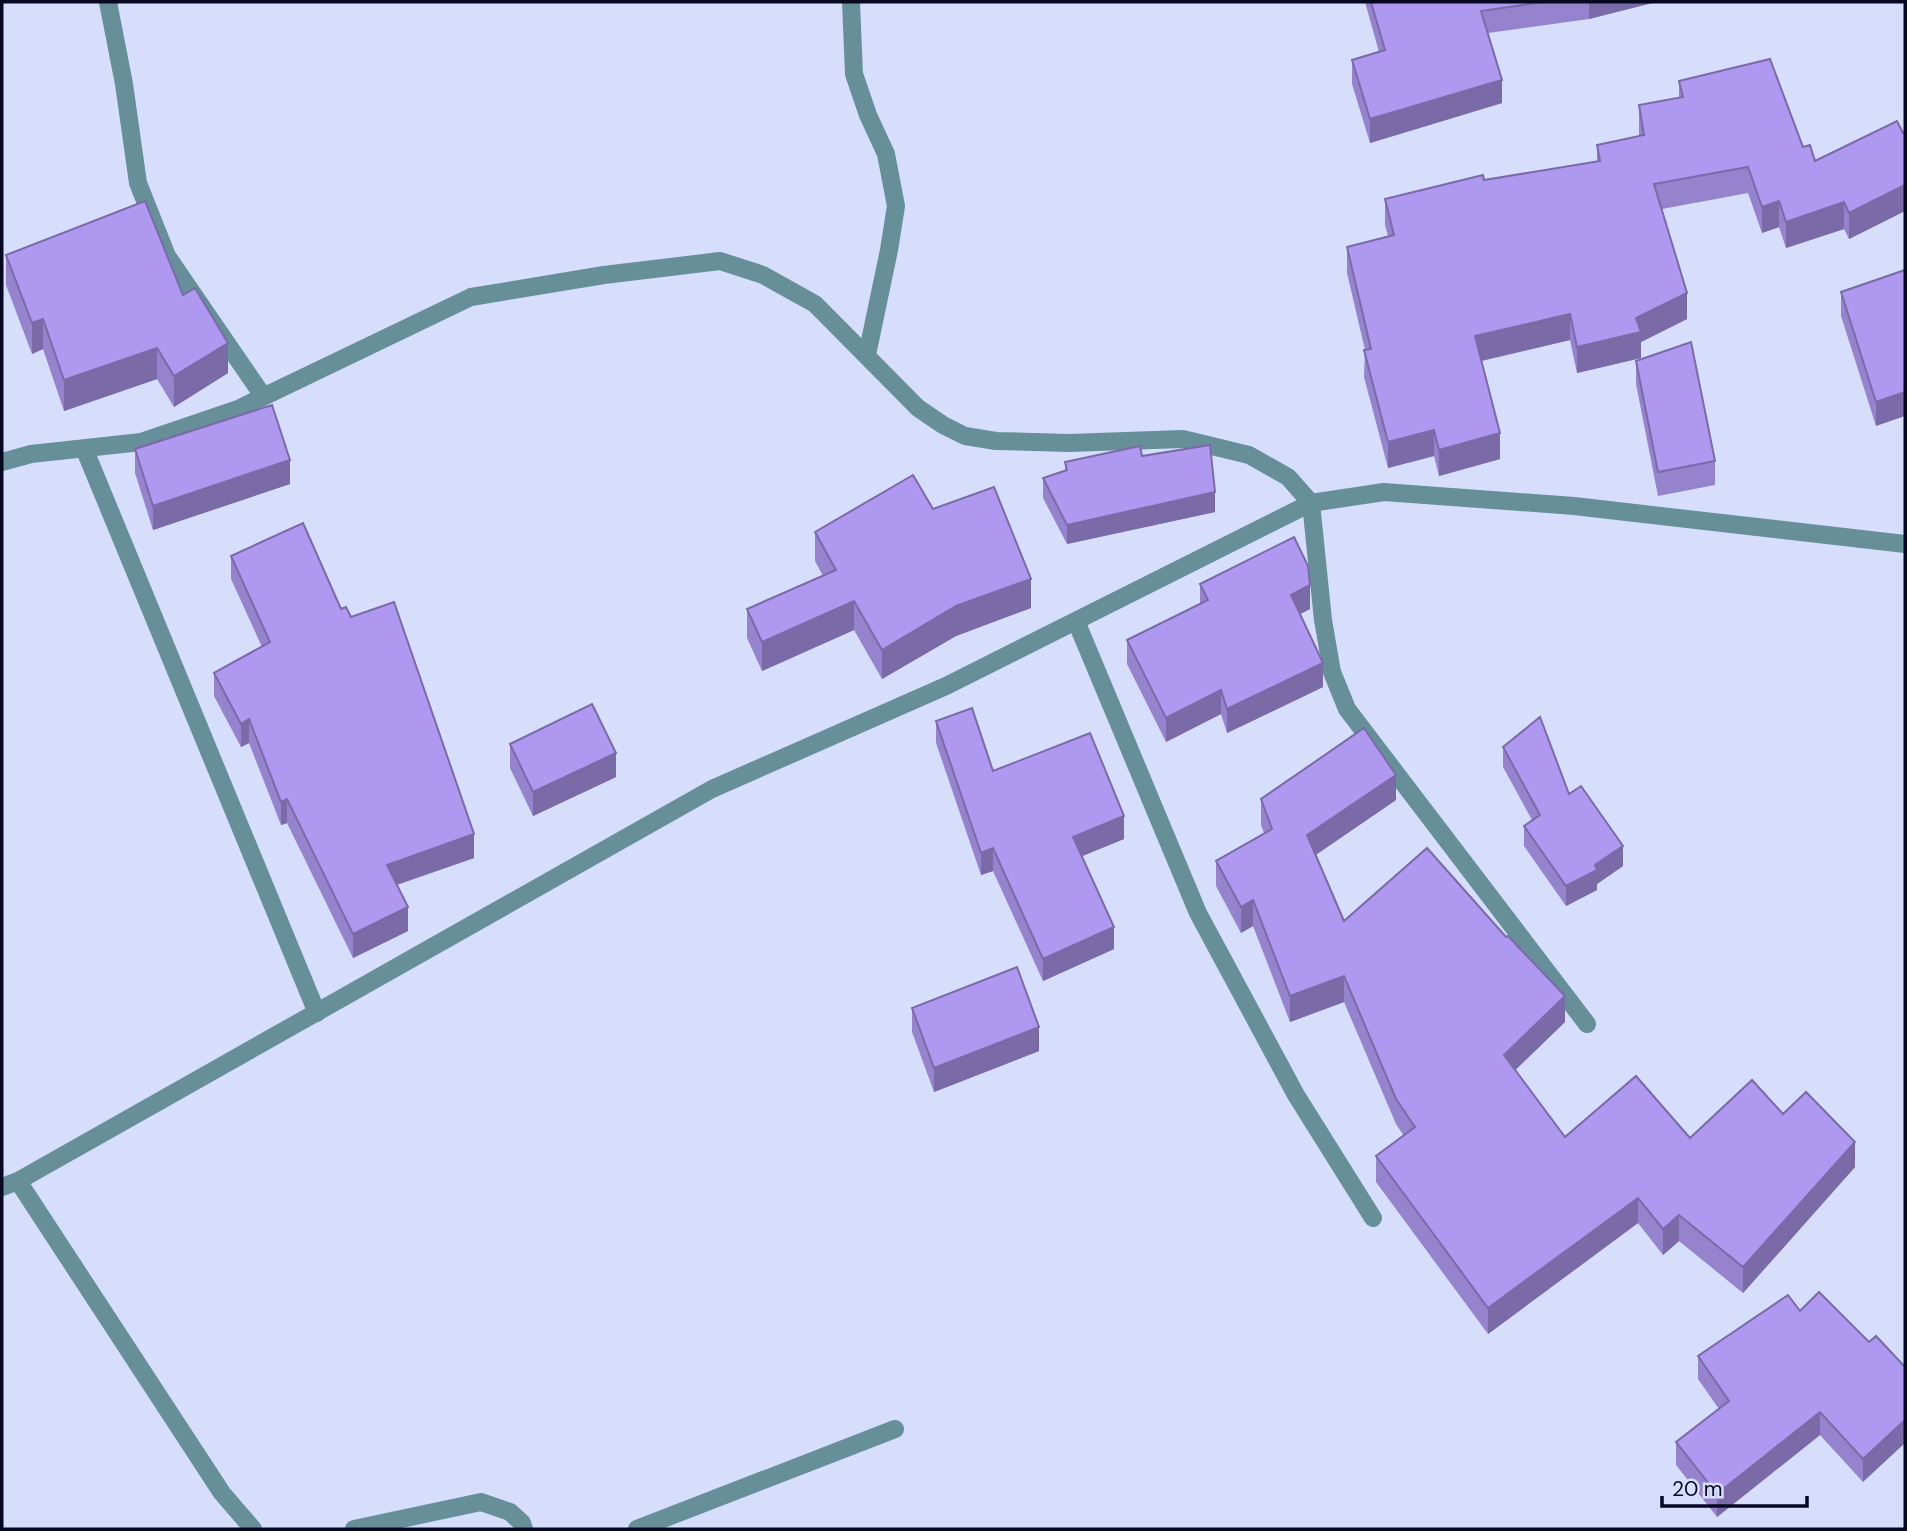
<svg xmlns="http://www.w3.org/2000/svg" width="1907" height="1531" font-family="'DM Sans',sans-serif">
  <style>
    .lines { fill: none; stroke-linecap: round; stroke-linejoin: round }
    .minor { stroke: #668f9a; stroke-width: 18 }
    .wall { fill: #9683ce }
    .shaded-wall { fill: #7a6aa8 }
    .building { fill: #af98f0; stroke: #7a6aa8; stroke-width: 2 }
  </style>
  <rect width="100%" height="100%" fill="#d7defc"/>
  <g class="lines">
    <!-- minor -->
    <path class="minor" d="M108,2L124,84L138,183L167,256L263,396
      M851,2L854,74L868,115L886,154L896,206L889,250L867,355
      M84,448L317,1013
      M2,462L31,454L141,442L238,409L471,297L604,275L720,261L763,275L815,304L918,408L943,425L965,436L996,441L1069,443L1183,439L1249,455L1288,477L1311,503L1323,620L1332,672L1347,709L1587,1024
      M1076,621L1198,913L1296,1095L1373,1218
      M18,1181L222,1493L253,1529
      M2,1187L18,1181L712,789L946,686L1311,503L1384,492L1574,506L1905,544
      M354,1529L481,1502L510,1512L522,1523L524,1529
      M637,1529L895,1429"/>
  </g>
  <!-- wall -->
  <path class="wall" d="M1365,2H1656L1589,19L1488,33L1502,103L1370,143L1352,84V60L1379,52Z
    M1679,81L1803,147L1815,161L1905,132V211L1849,239L1844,229L1786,248L1779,227L1762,233L1748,193L1662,209L1687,319L1641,342V358L1577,373L1570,340L1482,361L1500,459L1439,476L1434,456L1388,468L1364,377L1365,350L1347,273V247L1388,236L1385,225V199L1484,180L1597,161V145L1639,136V105L1679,98Z
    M6,255L183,295L228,373L174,407L157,379L64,411L43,349L32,354L6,285Z
    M1905,270L1876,426L1841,316V292Z
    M1636,361L1715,461V485L1658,496L1636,384Z
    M135,449L290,484L153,530L135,473Z
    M1142,456L1215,512L1067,544L1043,498V478L1065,471V462Z
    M815,532L1031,608L956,636L882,679L854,630L762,671L747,638V609L823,576L815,561Z
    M231,556L341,609L474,858L397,885L408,931L353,958L287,823L281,825L249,743L241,747L214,696V673L262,647L231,579Z
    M1200,584L1310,609L1300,614L1323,687L1227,733L1221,714L1166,742L1127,664V640L1200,603Z
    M936,721L993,771L1124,839L1081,856L1114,949L1043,981L993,871L981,875L936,743Z
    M510,744L616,777L533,816L510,768Z
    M1503,747L1569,794L1623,866L1597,884V890L1566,906L1524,846V826L1532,820L1503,767Z
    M1261,799L1396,800L1315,855L1344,921L1565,1022L1515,1070L1565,1137L1690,1138L1783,1114L1855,1167L1743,1293L1679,1241L1663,1255L1638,1223L1488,1334L1376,1182V1156L1404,1136L1396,1124L1344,1002L1290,1022L1253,926L1241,933L1216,886V861L1264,833L1261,825Z
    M912,1008L1039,1051L934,1092L912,1032Z
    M1800,1311L1869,1342L1863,1482L1820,1435L1717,1517L1676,1465V1442L1719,1409L1698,1379V1356Z"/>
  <!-- shaded-wall -->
  <path class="shaded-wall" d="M1589,2H1656L1589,19Z
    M1502,80V103L1370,143V119Z
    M1905,185V211L1849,239V213Z
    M1779,201V227L1762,233V207Z
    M1844,202V229L1786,248V222Z
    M1687,293V319L1641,342V358L1577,373V347Z
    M1570,314V340L1475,362V336Z
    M43,319V349L32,354V323Z
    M228,343V373L174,407V376Z
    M157,348V379L64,411V380Z
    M1905,392V416L1876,426V402Z
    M1434,430V456L1388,468V442Z
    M1500,433V459L1439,476V450Z
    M290,460V484L153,530V506Z
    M1215,492V512L1067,544V525Z
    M1031,579V608L956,636L882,679V650L956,606Z
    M1310,585V609L1291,619V595Z
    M854,601V630L762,671V642Z
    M1323,663V687L1227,733V709Z
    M1221,690V714L1166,742V718Z
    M249,719V743L241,747V724Z
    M616,753V777L533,816V792Z
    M1396,775V800L1307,861V835Z
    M287,799V823L281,825V802Z
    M1124,816V839L1073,860V837Z
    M474,834V858L387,888V865Z
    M1623,846V866L1597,884V890L1566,906V886Z
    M993,848V871L981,875V853Z
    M1253,900V926L1241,933V907Z
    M408,907V931L353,958V934Z
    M1114,927V949L1043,981V959Z
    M1344,976V1002L1290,1022V996Z
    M1565,996V1022L1504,1081V1055Z
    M1039,1027V1051L934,1092V1068Z
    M1855,1142V1167L1743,1293V1267Z
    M1638,1198V1223L1488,1334V1308Z
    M1679,1215V1241L1663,1255V1229Z
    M1820,1412V1435L1717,1517V1494Z
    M1905,1420V1443L1863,1482V1459Z"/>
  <!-- building -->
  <path class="building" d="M1371,2H1543L1481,11L1502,80L1370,119L1352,60L1385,50Z
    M1770,59L1803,147L1810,145L1815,161L1897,121L1903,133L1905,132V185L1849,213L1844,202L1786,222L1779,201L1762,207L1748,167L1654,184L1687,293L1636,318L1641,332L1577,347L1570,314L1475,336L1500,433L1439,450L1434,430L1388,442L1364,350L1371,349L1347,247L1394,235L1385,199L1483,175L1484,180L1600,161L1597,145L1644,135L1639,105L1683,97L1679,81Z
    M145,201L183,295L195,288L228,343L174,376L157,348L64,380L43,319L32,323L6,255Z
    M1905,270V392L1876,402L1841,292Z
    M1691,342L1715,461L1658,472L1636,361Z
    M272,405L290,460L153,506L135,449Z
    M1210,445L1215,492L1067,525L1043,478L1067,470L1065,462L1140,446L1142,456Z
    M913,475L933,509L994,487L1031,579L956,606L882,650L854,601L762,642L747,609L836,570L815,532Z
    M303,523L341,609L346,607L351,617L394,602L474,834L387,865L408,907L353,934L287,799L281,802L249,719L241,724L214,673L270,642L231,556Z
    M1294,537L1308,566L1310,585L1291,595L1323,663L1227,709L1221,690L1166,718L1127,640L1208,600L1200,584Z
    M592,704L616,753L533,792L510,744Z
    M972,708L993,771L1090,733L1124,816L1073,837L1114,927L1043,959L993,848L981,853L936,721Z
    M1540,717L1569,794L1581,786L1623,846L1595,865L1597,870L1566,886L1524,826L1540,815L1503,747Z
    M1364,728L1396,775L1307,835L1344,921L1427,848L1506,937L1508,936L1565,996L1504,1055L1565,1137L1636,1076L1690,1138L1752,1080L1783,1114L1806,1092L1855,1142L1743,1267L1679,1215L1663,1229L1638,1198L1488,1308L1376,1156L1415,1127L1396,1099L1344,976L1290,996L1253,900L1241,907L1216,861L1272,829L1261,799Z
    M1017,967L1039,1027L934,1068L912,1008Z
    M1819,1292L1869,1342L1876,1336L1905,1367V1420L1863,1459L1820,1412L1717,1494L1676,1442L1729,1401L1698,1356L1788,1295L1800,1311Z"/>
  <!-- border -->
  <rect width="1907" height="1531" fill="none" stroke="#070822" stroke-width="7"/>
  <!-- scale -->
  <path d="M1662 1496v10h145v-10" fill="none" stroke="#070822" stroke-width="3.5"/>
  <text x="1672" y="1496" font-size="21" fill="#070822" stroke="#d7defc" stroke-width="5" paint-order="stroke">20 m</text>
</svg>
